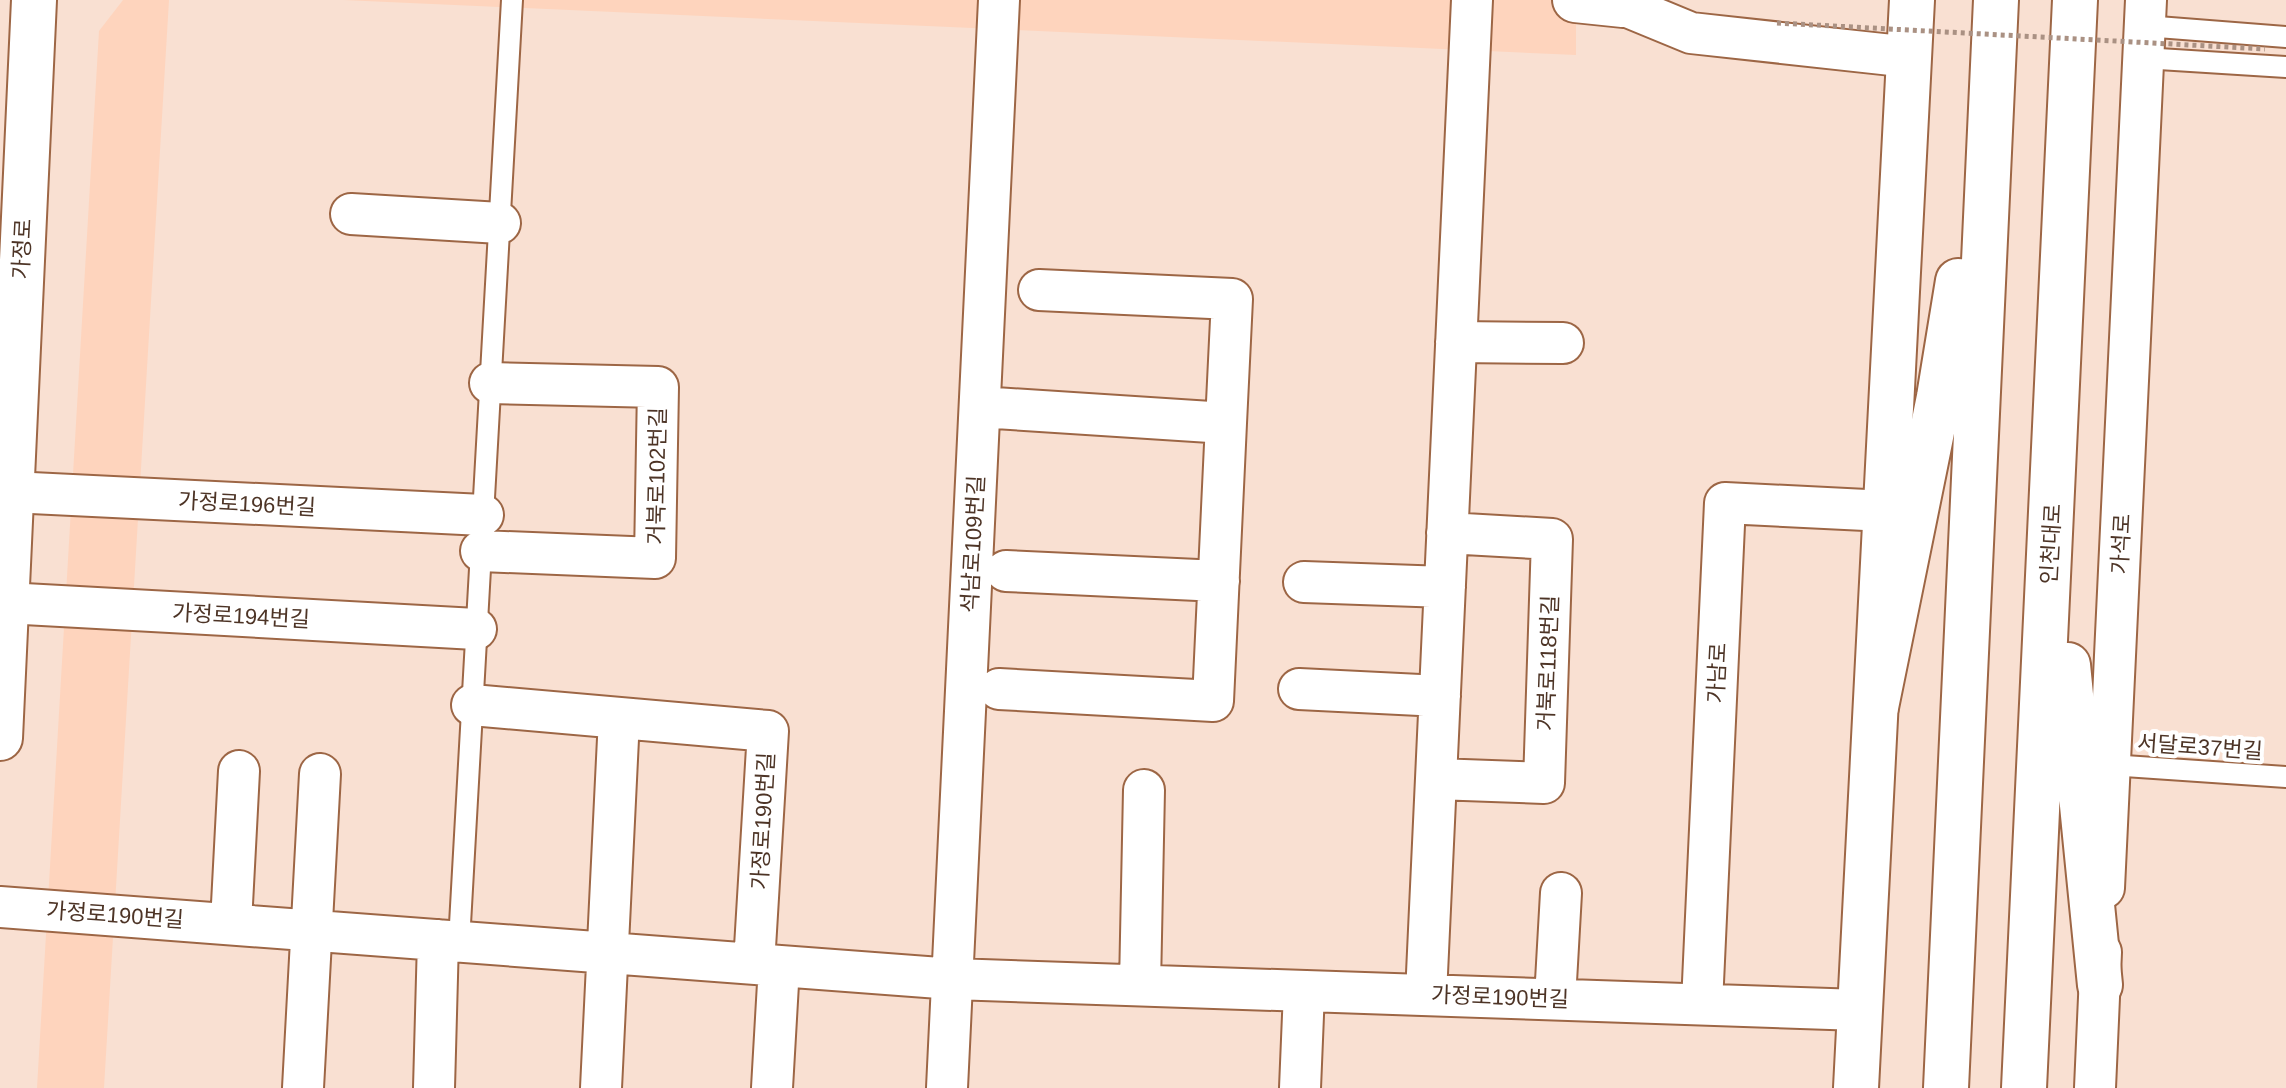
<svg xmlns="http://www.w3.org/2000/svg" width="2286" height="1088" font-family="Arial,'Noto Sans KR',sans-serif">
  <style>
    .built { fill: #fed4bd }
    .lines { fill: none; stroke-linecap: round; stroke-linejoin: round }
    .lane-casing { stroke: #9d6645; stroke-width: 24 }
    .street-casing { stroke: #9d6645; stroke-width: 44 }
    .secondary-casing { stroke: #9d6645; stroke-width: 48 }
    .primary-casing { stroke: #9d6645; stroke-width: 48 }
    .highway-casing { stroke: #9d6645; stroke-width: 48 }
    .lane { stroke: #fff; stroke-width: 20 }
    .street { stroke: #fff; stroke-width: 40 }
    .secondary { stroke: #fff; stroke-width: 44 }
    .primary { stroke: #fff; stroke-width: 44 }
    .highway { stroke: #fff; stroke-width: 44 }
    .path-bridge { stroke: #aa9183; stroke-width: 5; stroke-dasharray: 4 4; stroke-linecap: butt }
    .labels { text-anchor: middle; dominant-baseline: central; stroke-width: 8; stroke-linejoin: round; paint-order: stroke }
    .street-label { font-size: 22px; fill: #4d3426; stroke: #fff }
  </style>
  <rect width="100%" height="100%" fill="#f9e0d2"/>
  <!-- built -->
  <path class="built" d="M123,0H169L104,1088H37L99,31Z
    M343,0H1576V55Z"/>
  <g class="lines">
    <defs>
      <path id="lane" d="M2145,26L2286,37
        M2143,58L2286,67
        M2110,765L2286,777
        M459,942L512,0"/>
      <path id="street" d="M1623,5L1691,33L1910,57
        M351,214L500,223
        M1456,342L1563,343
        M980,407L1226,423L1232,299L1039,290
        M11,492L483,515
        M481,551L655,558L658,387L490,383
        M1006,571L1219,581
        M1304,582L1445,587
        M6,603L476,629
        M999,689L1213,701L1226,423
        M1299,689L1440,696
        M472,705L768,731L754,964
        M1436,779L1544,783L1552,539L1447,533
        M2104,888L2146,0
        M0,907L953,979L1860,1010
        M231,923L239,771
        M1140,985L1144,790
        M1426,995L1472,0
        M1555,999L1561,893
        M1702,1004L1725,503L1886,511
        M303,1088L320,774
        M434,1088L438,940
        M601,1088L619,718
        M772,1088L779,966
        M947,1088L999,0
        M1300,1088L1304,991
        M2095,1088L2101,952"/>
      <path id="secondary" d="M1575,0L1623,5
        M0,738L34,0"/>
      <path id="primary" d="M1856,1088L1912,0"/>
      <path id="highway" d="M2068,665L2100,985
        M1876,707L1939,397L1958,281
        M1946,1088L1996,0
        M2024,1088L2075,0"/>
    </defs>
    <!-- lane casing -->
    <use href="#lane" class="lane-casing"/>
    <!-- street casing -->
    <use href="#street" class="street-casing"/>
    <!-- secondary casing -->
    <use href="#secondary" class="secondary-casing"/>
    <!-- primary casing -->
    <use href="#primary" class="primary-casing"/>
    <!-- highway casing -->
    <use href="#highway" class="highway-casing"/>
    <!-- lane -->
    <use href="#lane" class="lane"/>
    <!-- street -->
    <use href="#street" class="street"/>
    <!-- secondary -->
    <use href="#secondary" class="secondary"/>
    <!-- primary -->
    <use href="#primary" class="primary"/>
    <!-- highway -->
    <use href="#highway" class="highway"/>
    <!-- path-bridge -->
    <path class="path-bridge" d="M1777,23L2265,49"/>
  </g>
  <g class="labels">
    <!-- street labels -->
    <g class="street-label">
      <text transform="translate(22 249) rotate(-87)">가정로</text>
      <text transform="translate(657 476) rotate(-89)">거북로102번길</text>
      <text transform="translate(247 504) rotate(3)">가정로196번길</text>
      <text transform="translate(973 544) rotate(-87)">석남로109번길</text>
      <text transform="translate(2051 544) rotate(-87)">인천대로</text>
      <text transform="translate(2121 544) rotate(-87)">가석로</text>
      <text transform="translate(241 616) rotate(3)">가정로194번길</text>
      <text transform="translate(1548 663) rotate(-88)">거북로118번길</text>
      <text transform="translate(1717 673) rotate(-87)">가남로</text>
      <text transform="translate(2200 747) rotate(4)">서달로37번길</text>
      <text transform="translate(763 821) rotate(-87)">가정로190번길</text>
      <text transform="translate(115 915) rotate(4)">가정로190번길</text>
      <text transform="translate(1500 997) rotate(2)">가정로190번길</text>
    </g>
  </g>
</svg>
